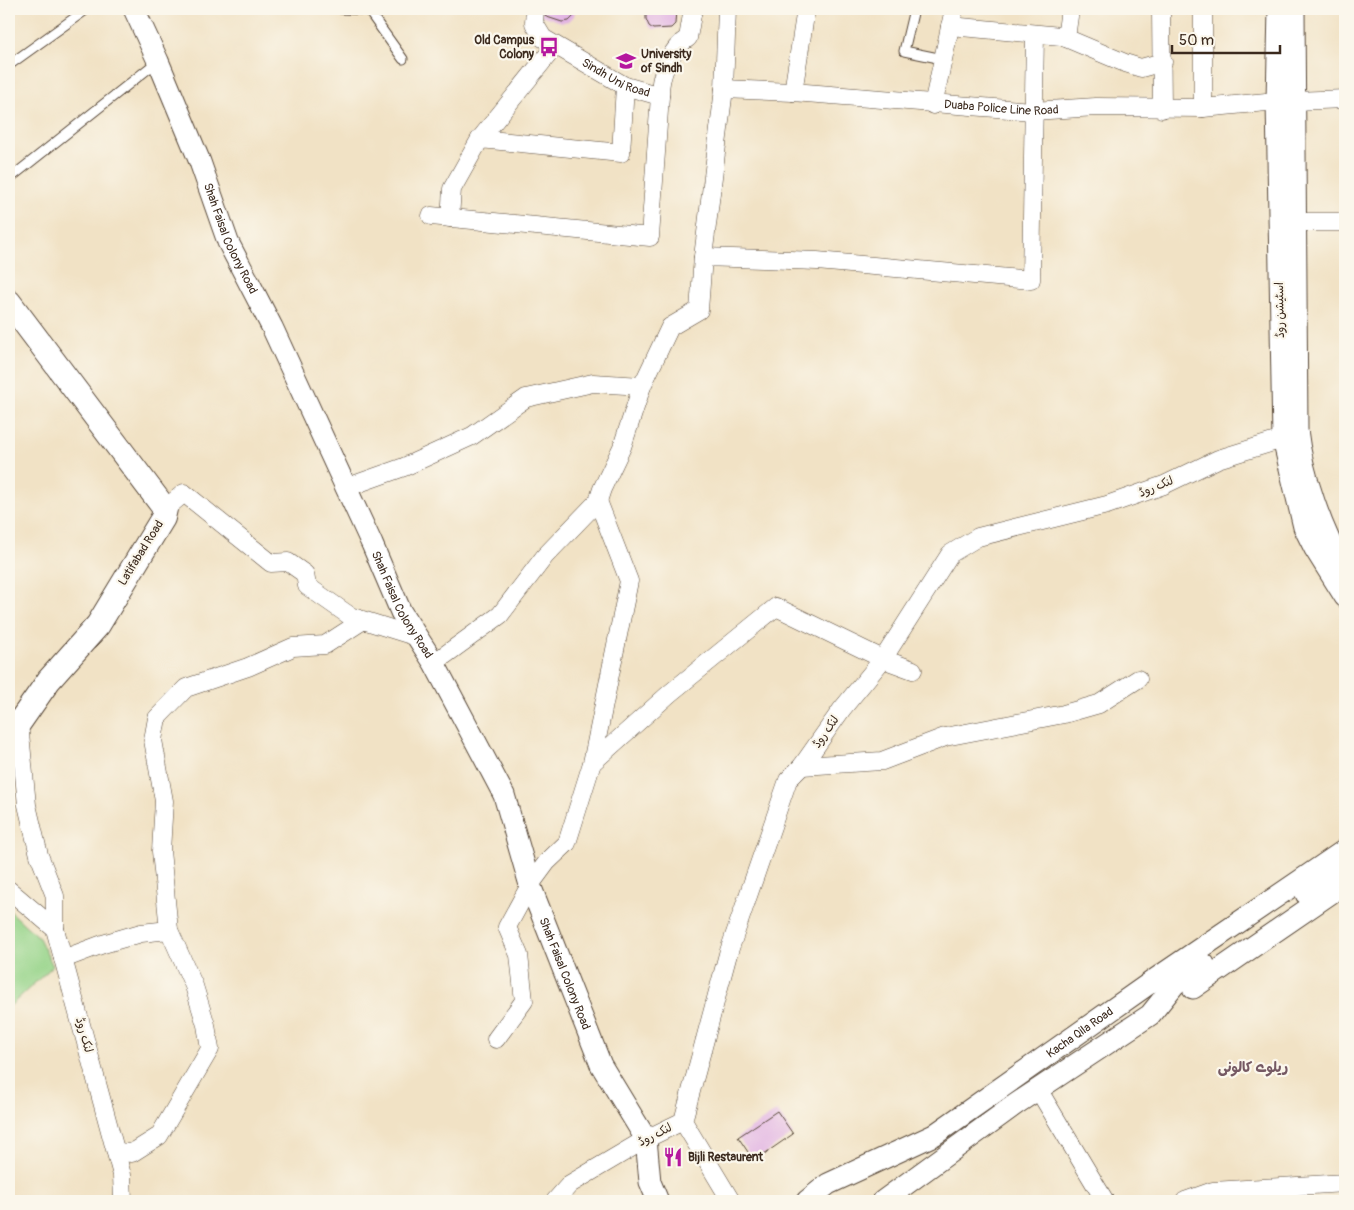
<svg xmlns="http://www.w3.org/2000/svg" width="1354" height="1210" font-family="Pangolin,'Playpen Sans Arabic',sans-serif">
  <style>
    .green { fill: #97d48a; stroke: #697f54 }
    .building { fill: #e0afe2 }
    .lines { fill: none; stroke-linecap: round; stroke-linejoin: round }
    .service-casing { stroke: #564637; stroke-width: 11 }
    .minor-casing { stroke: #564637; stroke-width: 19 }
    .tertiary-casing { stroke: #564637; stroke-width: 23 }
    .secondary-casing { stroke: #564637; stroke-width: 26 }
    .service { stroke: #fff; stroke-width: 9 }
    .minor { stroke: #fff; stroke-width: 18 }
    .tertiary { stroke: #fff; stroke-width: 21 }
    .secondary { stroke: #fff; stroke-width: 24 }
    .labels { text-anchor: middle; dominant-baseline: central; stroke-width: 4.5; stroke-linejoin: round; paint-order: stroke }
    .poi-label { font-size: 12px; font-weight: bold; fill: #3b2a1e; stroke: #fbf7ec; text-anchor: start }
    .street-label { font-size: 12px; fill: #3b2a1e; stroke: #fbf7ec }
    .neighbourhood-label { font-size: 14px; font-weight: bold; fill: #755963; stroke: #fbf7ec }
  </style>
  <rect width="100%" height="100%" fill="#fbf7ec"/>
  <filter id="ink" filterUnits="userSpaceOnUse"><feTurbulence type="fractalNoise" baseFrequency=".02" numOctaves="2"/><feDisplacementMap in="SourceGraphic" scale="10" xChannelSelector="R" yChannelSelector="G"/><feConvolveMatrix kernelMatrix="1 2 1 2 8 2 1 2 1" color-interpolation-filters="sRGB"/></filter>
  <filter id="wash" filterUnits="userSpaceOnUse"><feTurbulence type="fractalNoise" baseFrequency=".0096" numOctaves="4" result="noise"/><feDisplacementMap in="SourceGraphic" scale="20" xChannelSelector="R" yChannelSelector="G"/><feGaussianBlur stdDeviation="1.12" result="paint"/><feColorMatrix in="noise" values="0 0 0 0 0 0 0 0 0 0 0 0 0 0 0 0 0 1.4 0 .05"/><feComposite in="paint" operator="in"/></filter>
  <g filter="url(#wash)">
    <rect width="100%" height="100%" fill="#f1e2c5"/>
    <!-- green -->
    <path class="green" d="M9,910L39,938L53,966L9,1007Z"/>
    <g id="blocks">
      <!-- building -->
      <path class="building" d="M541,9H575L574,16L569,21L562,22L541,15Z
        M646,9H676L675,24L671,28L653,29L649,26L646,19Z
        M777,1111L793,1134L754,1161L738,1137Z"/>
    </g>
  </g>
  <g filter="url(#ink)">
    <use href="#blocks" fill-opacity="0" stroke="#564637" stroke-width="1"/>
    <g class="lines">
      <defs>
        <path id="service" d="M341,9L368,10L403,59
          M914,9L904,51L943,59
          M9,65L87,9
          M9,179L158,61"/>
        <g id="minor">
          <path id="s1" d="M535,9L534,23L543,38L625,86L660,96C659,76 671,48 688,38L693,9"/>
          <path d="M1161,9L1162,109"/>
          <path d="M950,26L1061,36L1125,63L1141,68L1163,62"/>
          <path d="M1066,38L1070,9"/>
          <path id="s2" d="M724,89L793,92L1033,111L1096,107L1203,108L1277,101"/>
          <path d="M793,92L806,9"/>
          <path d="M1295,101L1345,99"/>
          <path d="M933,105L954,9"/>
          <path d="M1203,108V9"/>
          <path d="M480,139L555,46"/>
          <path d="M431,216L650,237L660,96"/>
          <path d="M450,218L452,189L480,139L621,153L625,86"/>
          <path d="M1296,222H1345"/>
          <path d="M703,257L724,89L727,9"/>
          <path d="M345,488L404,467L472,436L526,398L593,383L642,386L670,327L699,310L703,257L817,261L1031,280L1035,34"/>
          <path d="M165,509L184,493L271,563L288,562L305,574L307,586L350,616L414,636"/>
          <path d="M434,663L500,615L545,556L598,501L602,489L622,447L642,386"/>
          <path d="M19,723L27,805L39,855L55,896V929"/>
          <path d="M592,763L669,694L776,607L883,659L913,670"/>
          <path d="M802,766L882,761L945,737L1064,714L1099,704L1138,679"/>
          <path d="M9,890L55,929L122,1175L123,1201"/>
          <path d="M63,959L103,944L141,933L169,930"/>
          <path d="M496,1039L524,1001L519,955L507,927L530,885L547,862L567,843L592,763L629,581L598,501"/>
          <path d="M1038,1089L1105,1201"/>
          <path d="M683,1121L731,1201"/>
          <path d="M116,1152L132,1153L159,1136L210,1049L206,1025L194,986L169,930L161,851L164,801L153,740L157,718L186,688L248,667L293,647L325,645L362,621"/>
          <path d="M555,1201L570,1184L646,1139L683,1121L728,954L788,780L802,766L842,709L883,659L950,554L978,537L1107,505L1164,485L1218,459L1283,439"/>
          <path d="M1185,1201L1213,1191L1345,1183"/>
        </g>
        <g id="tertiary">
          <path id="s3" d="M134,9L158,61L200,162L228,242L272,327L372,544L401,612L434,663L504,795L530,885L601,1065L646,1139L650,1182L658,1201"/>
          <path d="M1279,9L1277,101L1283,439L1304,527L1315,549L1345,597"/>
          <path d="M1294,9L1297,430C1302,474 1322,532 1345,570"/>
          <path d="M1306,894L1345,868"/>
          <path d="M1193,988L1331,893"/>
          <path id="s4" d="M807,1201L828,1184L934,1135L1157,978L1345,850"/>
          <path d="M883,1201L1016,1104L1150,1015L1175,984L1204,964"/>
        </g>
        <path id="secondary" d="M9,302L165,509L163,518L98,625L49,680L19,723L9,726"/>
      </defs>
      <!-- service casing -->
      <use href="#service" class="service-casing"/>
      <!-- minor casing -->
      <use href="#minor" class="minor-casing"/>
      <!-- tertiary casing -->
      <use href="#tertiary" class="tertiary-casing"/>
      <!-- secondary casing -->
      <use href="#secondary" class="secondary-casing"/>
      <!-- service -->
      <use href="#service" class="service"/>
      <!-- minor -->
      <use href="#minor" class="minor"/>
      <!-- tertiary -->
      <use href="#tertiary" class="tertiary"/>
      <!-- secondary -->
      <use href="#secondary" class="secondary"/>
    </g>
  </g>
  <!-- icons -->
  <defs>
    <symbol id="bus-bare" viewBox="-9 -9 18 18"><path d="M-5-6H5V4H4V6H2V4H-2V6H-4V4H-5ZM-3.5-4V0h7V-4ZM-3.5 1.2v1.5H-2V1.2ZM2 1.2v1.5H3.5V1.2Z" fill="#b5179e" stroke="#fbf7ec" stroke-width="2.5" paint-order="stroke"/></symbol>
    <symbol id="university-bare" viewBox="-9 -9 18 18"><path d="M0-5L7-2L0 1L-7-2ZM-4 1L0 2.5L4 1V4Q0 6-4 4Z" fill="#b5179e" stroke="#fbf7ec" stroke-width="2.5" paint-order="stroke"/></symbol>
    <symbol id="restaurant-bare" viewBox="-9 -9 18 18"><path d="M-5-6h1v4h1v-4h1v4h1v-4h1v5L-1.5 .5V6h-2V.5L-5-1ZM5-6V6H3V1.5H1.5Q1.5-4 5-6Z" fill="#b5179e" stroke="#fbf7ec" stroke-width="2.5" paint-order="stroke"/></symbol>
  </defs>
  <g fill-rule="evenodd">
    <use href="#bus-bare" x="535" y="33" width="28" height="28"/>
    <use href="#university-bare" x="612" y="47" width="28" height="28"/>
    <use href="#restaurant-bare" x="659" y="1143" width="28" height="28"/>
  </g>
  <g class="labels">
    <!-- poi labels -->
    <g class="poi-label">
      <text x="534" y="40" text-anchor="end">Old Campus<tspan x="534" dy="14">Colony</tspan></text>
      <text x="641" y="54">University<tspan x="641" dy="14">of Sindh</tspan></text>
      <text x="688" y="1157">Bijli Restaurent</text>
    </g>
    <!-- street labels -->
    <g class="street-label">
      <text stroke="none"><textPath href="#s1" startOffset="115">Sindh Uni Road</textPath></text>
      <text stroke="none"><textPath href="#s2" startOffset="278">Duaba Police Line Road</textPath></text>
      <text stroke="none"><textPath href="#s3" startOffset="249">Shah Faisal Colony Road</textPath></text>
      <text transform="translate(1280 310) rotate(-91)">اسٹیشن روڈ</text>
      <text transform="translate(1156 487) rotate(-22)">لنک روڈ</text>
      <text transform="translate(141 553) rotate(-58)">Latifabad Road</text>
      <text stroke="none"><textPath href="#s3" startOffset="654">Shah Faisal Colony Road</textPath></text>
      <text transform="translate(826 732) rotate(-55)">لنک روڈ</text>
      <text stroke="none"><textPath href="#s3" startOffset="1059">Shah Faisal Colony Road</textPath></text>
      <text stroke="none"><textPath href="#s4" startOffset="322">Kacha Qila Road</textPath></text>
      <text transform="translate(84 1035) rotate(75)">لنک روڈ</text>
      <text transform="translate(655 1135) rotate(-27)">لنک روڈ</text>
    </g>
    <!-- neighbourhood labels -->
    <g class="neighbourhood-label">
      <text x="1253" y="1067">ریلوے کالونی</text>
    </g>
  </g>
  <!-- margin -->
  <rect width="1354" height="1210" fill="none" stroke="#fbf7ec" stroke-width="30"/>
  <!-- scale -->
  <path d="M1172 45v8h108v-8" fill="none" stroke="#3b2a1e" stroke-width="2.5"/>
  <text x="1179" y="45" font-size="15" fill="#3b2a1e" stroke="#fbf7ec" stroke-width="4" paint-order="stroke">50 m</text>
</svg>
